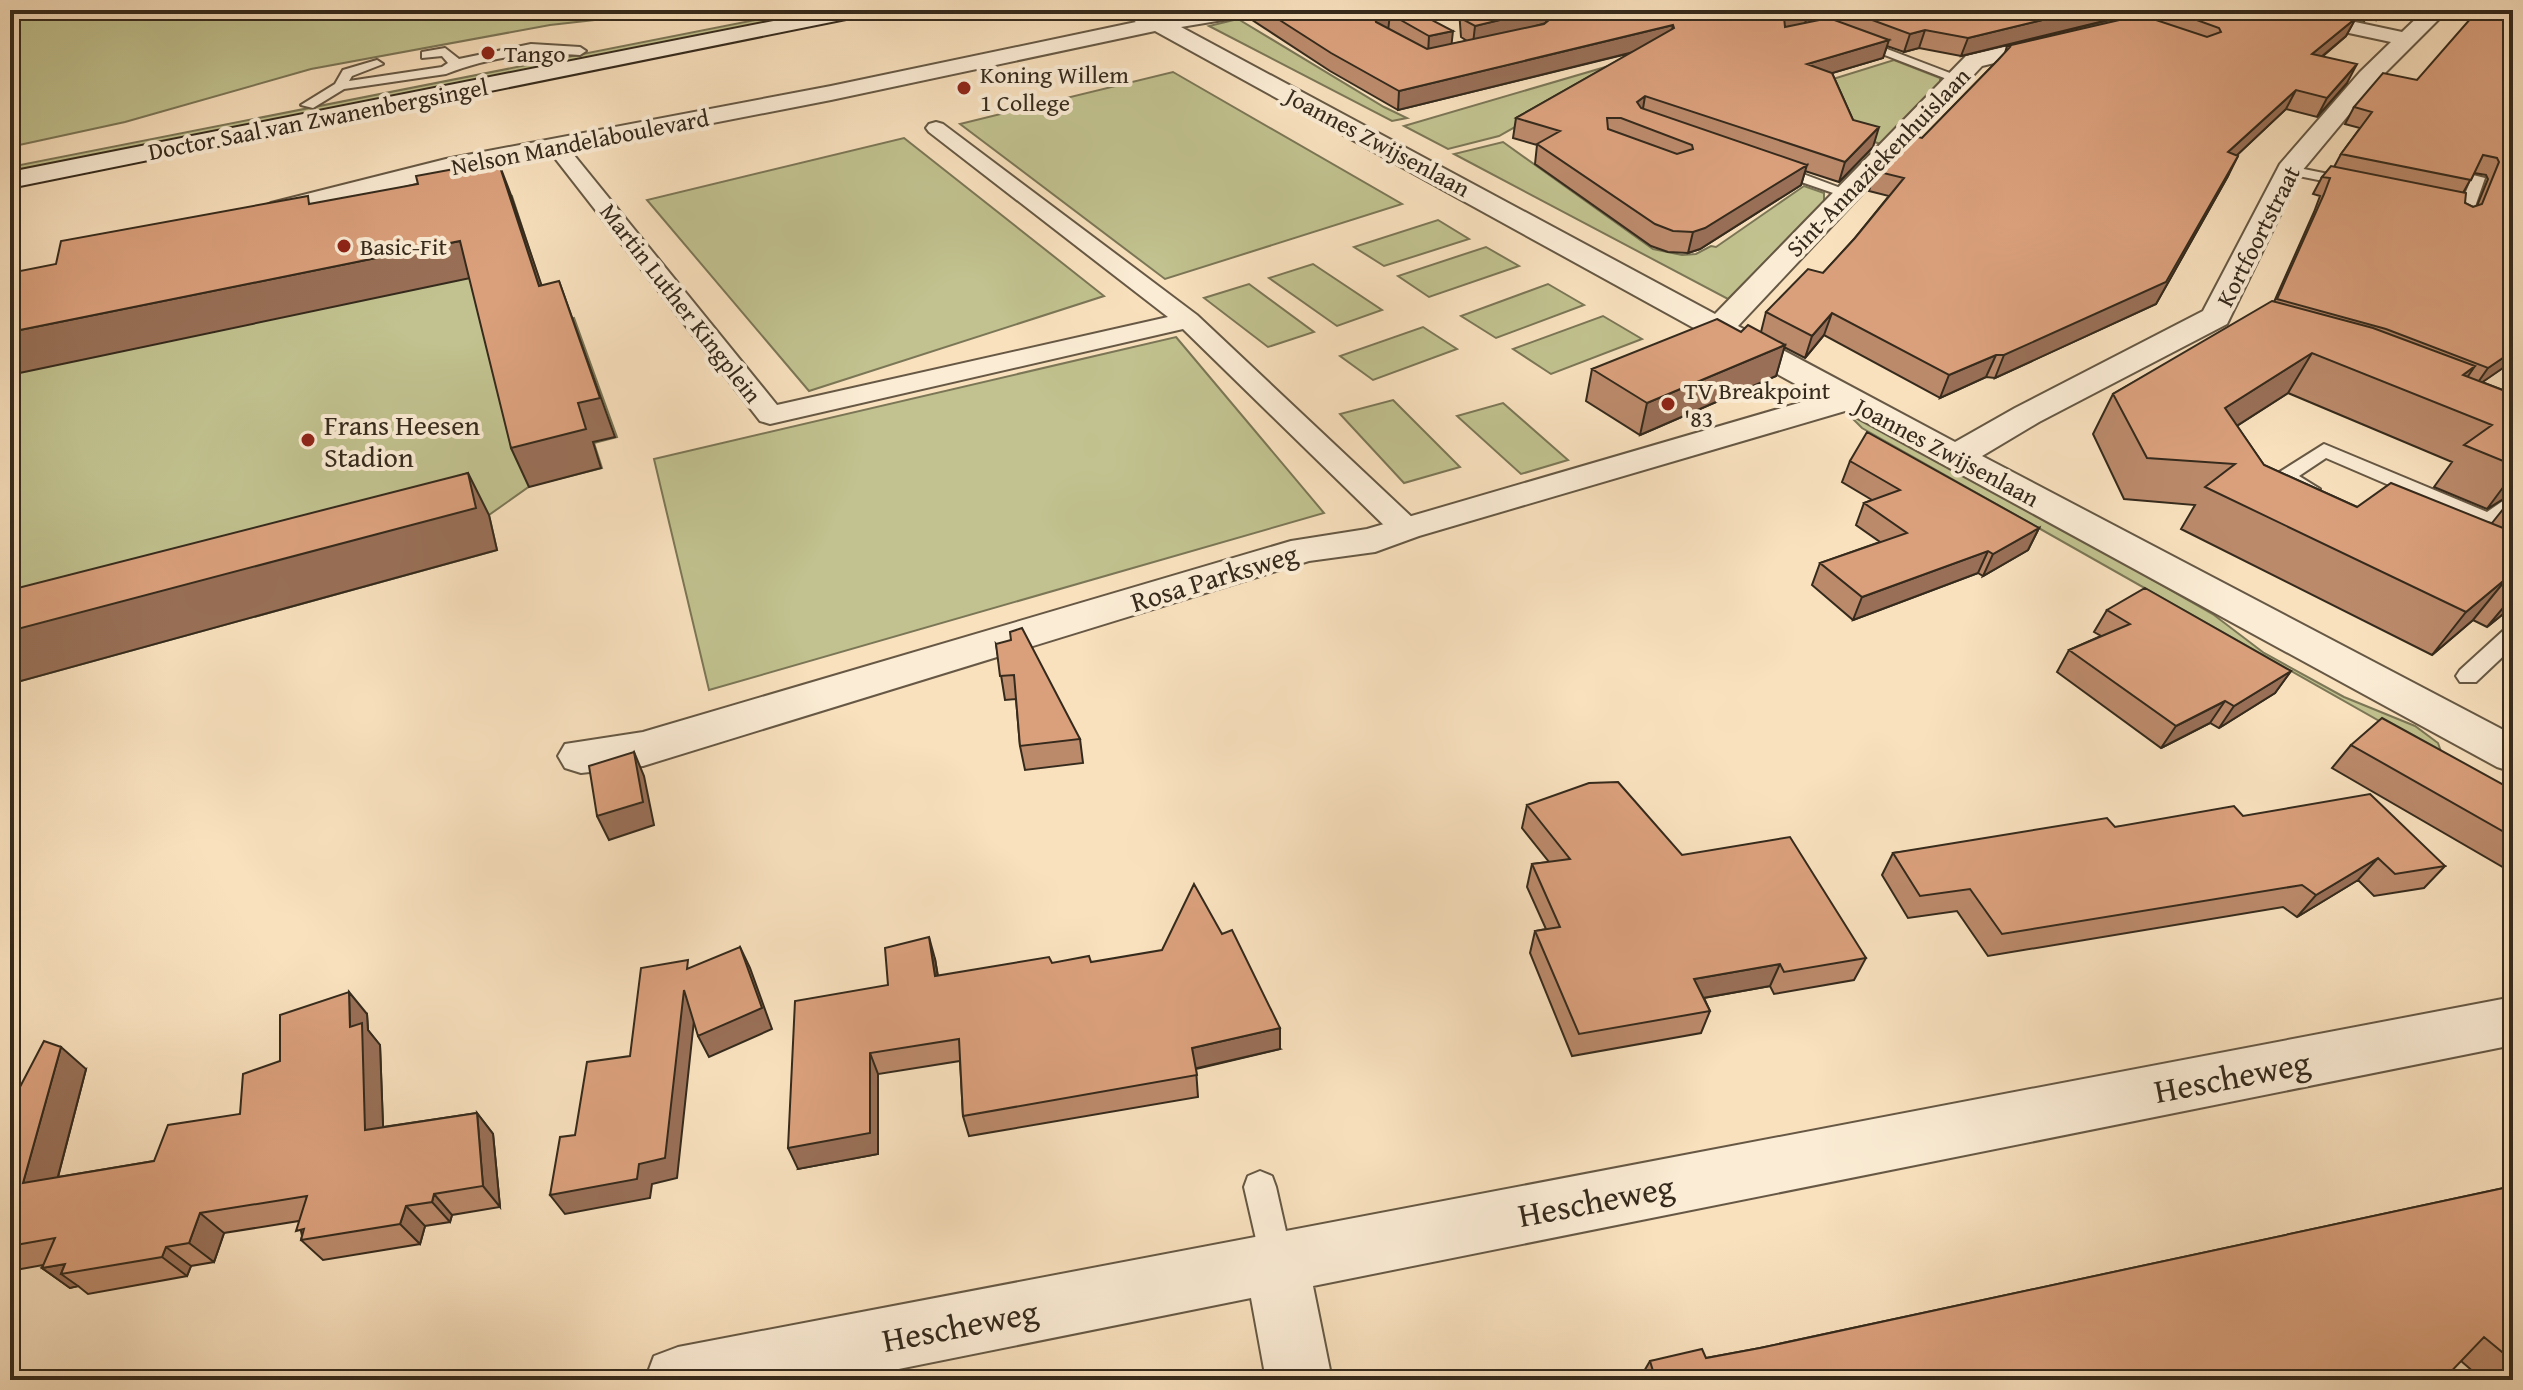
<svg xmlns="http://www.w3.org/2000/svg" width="2523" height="1390" font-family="'Gentium Book Plus',serif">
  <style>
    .green { fill: #c1c28f; stroke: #7b7656; stroke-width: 2 }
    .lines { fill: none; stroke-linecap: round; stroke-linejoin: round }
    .service-casing { stroke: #665844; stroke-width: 4 }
    .pedestrian-casing { stroke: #665844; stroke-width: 4 }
    .minor-casing { stroke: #665844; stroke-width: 4 }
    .secondary-casing { stroke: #352a1c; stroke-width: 4 }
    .service { fill: #fbecd5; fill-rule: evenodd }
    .pedestrian { fill: #fbecd5; fill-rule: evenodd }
    .minor { fill: #fbecd5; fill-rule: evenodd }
    .secondary { fill: #fbecd5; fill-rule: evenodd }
    .wall { fill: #bb8a6b; stroke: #352a1c; stroke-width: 2; fill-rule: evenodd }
    .shaded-wall { fill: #997057; stroke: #352a1c; stroke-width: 2 }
    .building { fill: #daa07c; stroke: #352a1c; stroke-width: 2; fill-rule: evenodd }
    .poi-dot { fill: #8f2418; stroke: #fbecd5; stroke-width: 3 }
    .labels { text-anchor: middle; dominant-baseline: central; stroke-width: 8; stroke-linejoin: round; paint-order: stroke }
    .far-poi-label { font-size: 24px; fill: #352a1c; stroke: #fbecd5; text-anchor: start }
    .far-street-label { font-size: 24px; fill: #352a1c; stroke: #fbecd5 }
    .poi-label { font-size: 28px; fill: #352a1c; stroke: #fbecd5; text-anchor: start }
    .street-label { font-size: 28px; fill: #352a1c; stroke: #fbecd5 }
    .near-street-label { font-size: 34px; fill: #352a1c; stroke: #fbecd5 }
  </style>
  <rect width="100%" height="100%" fill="#f9e1be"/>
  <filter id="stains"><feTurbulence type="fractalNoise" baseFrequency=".0025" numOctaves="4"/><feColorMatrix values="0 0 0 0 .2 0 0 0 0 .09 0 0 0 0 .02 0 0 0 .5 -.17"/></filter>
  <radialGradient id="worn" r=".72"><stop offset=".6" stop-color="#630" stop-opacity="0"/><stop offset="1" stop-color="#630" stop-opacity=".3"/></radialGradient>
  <!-- green -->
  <path class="green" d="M10,10H684L550,25L311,69L125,122L10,147Z
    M806,10H844L10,175V167Z
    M1238,19L1384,107L1407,118L1392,121L1209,26Z
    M1894,60L1940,78V84L1881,144L1762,108L1817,84Z
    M1609,66L1614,71L1499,136L1448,149L1404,126Z
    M1173,72L1402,204L1165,279L960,124Z
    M904,138L1104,296L809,391L647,200Z
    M1503,142L1653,249L1682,255L1696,254L1711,246L1716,247L1804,186L1824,193V202L1728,299L1454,154Z
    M512,196L553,322L574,318L617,437L594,443L602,468L530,486L489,515L497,550L10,684V314Z
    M1438,220L1469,239L1384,266L1354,247Z
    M1486,247L1519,266L1429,297L1398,276Z
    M1313,264L1382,310L1337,326L1269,278Z
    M1249,284L1314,332L1268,347L1204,298Z
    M1548,284L1584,305L1496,338L1461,316Z
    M1603,316L1642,339L1551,374L1513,349Z
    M1423,327L1457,349L1373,380L1340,356Z
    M1176,337L1324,513L709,690L654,459Z
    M1393,400L1460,467L1404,483L1340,414Z
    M1503,403L1568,460L1521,474L1457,416Z
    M1844,410L2134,569L2214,615L2264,653L2344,697L2415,726L2438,743L2443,757L1862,428Z"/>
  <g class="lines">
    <defs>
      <path id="service" d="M1768,10H1785L1963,78L1952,81Z
        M531,44L580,47L586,51L580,55C529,52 493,56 446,74L344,89L313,108L301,105L335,84L343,70L377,60L383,64L352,76L349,81L442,67L448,63L442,56L422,58V52L445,48L459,59Z
        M1769,165H1779L1854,193L1842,196L1769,171Z
        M2289,166L2353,179L2360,183L2353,187L2284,173L2282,170Z
        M2473,175L2485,178L2471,218L2458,221L2455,218Z
        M2324,444L2487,512L2513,494V511L2496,525H2482L2326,458L2299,476L2320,489L2317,493C2304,497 2284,487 2275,477L2278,473Z
        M2513,626V647L2476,682H2460L2456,676L2460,670L2505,629Z
        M1260,1171L1272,1176L1276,1187L1293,1262L1288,1274L1276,1279L1264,1274L1244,1187L1248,1176Z"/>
      <path id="pedestrian" d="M936,122L943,124L1197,315L1416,521L1421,528L1416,535H1394L1183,329L770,424L760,421L547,148L551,144H565L777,405L1168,317L929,132L926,128L929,124Z"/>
      <path id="minor" d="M1117,10H1145L1160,17L1205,10H1258L1247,16L1181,27L1715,314L1966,56L2157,11L2165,12L2168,17L2165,22L1982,66L1738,326L1955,442L2015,408L2203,311L2280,164L2360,72L2391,42L2269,16L2258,10H2299L2402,32L2425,10H2448L2376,82L2301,172L2227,324L2039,422L1982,456L2513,735V772L2497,767L1845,411L1419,536L1375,552L1309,561L643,766L581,773L565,768L558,756L565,744L643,732L1291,541L1367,529L1819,397L1155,31L831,100L447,175L291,215L264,227H244L240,221L244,215L271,203L446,159L831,86L1136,22Z
        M2513,997V1045L1313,1286L1332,1380H1266L1251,1298L844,1380H645L654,1356L678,1347Z"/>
      <path id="secondary" d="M829,10H872L861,16L10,188V172Z"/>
    </defs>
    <!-- service casing -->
    <use href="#service" class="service-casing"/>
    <!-- pedestrian casing -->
    <use href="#pedestrian" class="pedestrian-casing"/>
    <!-- minor casing -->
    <use href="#minor" class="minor-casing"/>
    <!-- secondary casing -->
    <use href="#secondary" class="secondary-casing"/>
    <!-- service -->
    <use href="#service" class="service"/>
    <!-- pedestrian -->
    <use href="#pedestrian" class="pedestrian"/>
    <!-- minor -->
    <use href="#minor" class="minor"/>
    <!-- secondary -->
    <use href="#secondary" class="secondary"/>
  </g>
  <!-- wall -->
  <path class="wall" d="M1249,10H1421L1452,44L1467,41L1461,37L1459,10H2149L1961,56L1919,48L1904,52L1887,46L1883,58L1832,73L1853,120L1873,147L1839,182L1805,171L1801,185L1700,249L1688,253L1668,252L1651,246L1535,164L1537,145L1513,138L1516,118L1631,53L1398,110L1330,71L1249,18ZM1807,15L1820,20L1805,23Z
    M2165,10H2390L2378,19L2368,17L2364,21L2355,19L2346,36L2322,57L2347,83L2317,117L2286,109L2236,156L2228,176L2156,304L1995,378L1986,377L1940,398L1824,335L1805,358L1784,347L1776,376L1640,435L1586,401L1592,369L1741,332H1761L1766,312L1823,273L1855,238L1889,196L1869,191L1875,171L1922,138L2005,53L2007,46L2161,21Z
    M2513,10L2510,363L2482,382L2513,394V493L2487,509L2434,487L2452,462L2288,393L2237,426L2264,465L2357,507L2492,523L2504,508L2513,501V606L2487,627L2473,620L2432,655L2181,529L2195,505L2124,499L2093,434L2113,394L2274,302L2314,212L2320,196L2313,194L2322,177L2334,167L2341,154L2360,128L2345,124L2354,107L2417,80ZM2474,173L2486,175L2488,179L2477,206L2473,207L2465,203L2463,193Z
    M1850,461L2039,528L2028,550L1983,576L1978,573L1853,620L1812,585L1820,563L1880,542L1856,525L1864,503L1872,500L1842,482Z
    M2107,610L2291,671L2275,693L2219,728L2210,723L2161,748L2057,672L2069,650L2101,636L2094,632Z
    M996,644L1080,739L1083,763L1025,770L1020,746L1016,699L1005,700Z
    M2351,745L2513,790V873L2332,768Z
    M1527,805L1682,855L1866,958L1854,980L1774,994L1770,986L1704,998L1710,1011L1701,1033L1572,1056L1530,953L1535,931L1546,929L1527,887L1532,864L1549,862L1522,828Z
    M2243,816L2445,866L2424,888L2374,896L2358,880L2297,917L2283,907L1988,956L1957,911L1908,918L1882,875L1893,853L2115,827Z
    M935,959L938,976L1052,963L1091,962L1280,1049L1196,1069L1198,1097L969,1136L963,1116L960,1061L878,1074V1154L798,1169L888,985Z
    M367,1014L368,1030L380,1045L383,1127L477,1113L493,1134L500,1207L452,1215L450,1222L425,1226L420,1244L323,1260L301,1240L302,1236L299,1221L224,1233L214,1262L191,1266L187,1276L88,1294L78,1286L70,1288L42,1268L43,1265L10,1271V1106L86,1069L58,1177L154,1161L240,1114L280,1061Z
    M2513,1186V1380H2483L2461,1361L1643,1373L1650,1361L1706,1358L1760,1348Z"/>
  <!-- shaded-wall -->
  <path class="shaded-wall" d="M1539,10H1547L1546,23L1473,44L1475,26Z
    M2084,10H2149L1961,56L1968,38Z
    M2369,10H2372L2368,17L2364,21Z
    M2382,10H2390L2378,19Z
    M1808,11L1804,28L1780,35L1784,17Z
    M1390,14L1388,31L1374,36L1375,18Z
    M2356,18L2346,36L2302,73L2312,54Z
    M1673,25L1670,43L1398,110L1399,91Z
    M1925,30L1919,48L1904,52L1910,34Z
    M1453,31L1451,49L1428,54L1429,36Z
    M1889,40L1883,58L1802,82L1807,64Z
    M2357,64L2347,83L2317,117L2327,98Z
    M2296,90L2286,109L2218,173L2228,152Z
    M1645,96L1642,115L1637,102Z
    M1879,127L1873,147L1839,182L1845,162Z
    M2238,156L2228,176L2156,304L1995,378L2004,355Z
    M498,161L511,195L554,322L539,286Z
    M1807,165L1801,185L1700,249L1688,253L1693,232Z
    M460,241L475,277L10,375V332Z
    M559,281L615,437L593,442L601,468L529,487L511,448L578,403Z
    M1832,313L1824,335L1805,358L1812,336Z
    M1785,345L1776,376L1640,435L1647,403Z
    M2513,351V358L2510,363L2474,388L2488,368Z
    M2312,353L2288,393L2202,448L2225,408Z
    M1996,355L1986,377L1940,398L1949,375Z
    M2475,366L2447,407L2463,375Z
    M468,473L489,515L497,550L10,684V631Z
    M2513,474V493L2487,509Z
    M2039,528L2028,550L1983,576L1993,554Z
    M1988,551L1978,573L1853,620L1862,597Z
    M2508,577L2473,620L2432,655L2466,612Z
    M2513,596V606L2487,627Z
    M2291,671L2275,693L2219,728L2234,706Z
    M2225,701L2210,723L2161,748L2176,726Z
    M634,752L644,776L654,825L609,840L597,816Z
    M2378,858L2358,880L2297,917L2316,895Z
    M929,937L935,959L941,998L935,976Z
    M740,947L750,968L772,1029L709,1057L698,1036Z
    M1780,964L1770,986L1686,1001L1694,979Z
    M684,990L695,1011L677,1178L652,1184L650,1198L565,1214L550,1195L639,1164Z
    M349,992L367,1014L368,1030L380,1045L384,1151L365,1130L350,1027Z
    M1280,1028V1049L1193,1069L1192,1048Z
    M61,1047L86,1069L51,1203L23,1183Z
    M870,1053L878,1074V1154L798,1169L788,1148Z
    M477,1113L493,1134L500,1207L483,1186Z
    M434,1194L452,1215L450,1222L432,1202Z
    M406,1206L425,1226L420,1244L400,1224Z
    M200,1213L224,1233L214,1262L189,1243Z
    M166,1247L191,1266L187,1276L162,1257Z
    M65,1264L61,1274L78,1286L70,1288L42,1268Z"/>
  <!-- building -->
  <path class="building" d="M1264,10H1421L1426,17L1453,31L1429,36L1390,14L1375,18L1376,22L1427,49L1544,24L1559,12L1555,10H1807L1808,11L1784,17L1785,27L1829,18L1889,40L1807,64L1832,73L1853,120L1879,127L1845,162L1645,96L1637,102L1641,108L1807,165L1705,228L1693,232L1673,231L1655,224L1537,144L1560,131L1516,118L1674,28L1673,25L1399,91L1331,53ZM1607,118H1621L1692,145L1693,149L1677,154L1608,129Z
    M1462,10H1539L1534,12L1475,26L1462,19Z
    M1845,10H2084L1968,38L1925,30L1910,34Z
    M2169,10H2318L2356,18L2312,54L2357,64L2327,98L2296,90L2228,152L2238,156L2166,282L2004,355H1996L1949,375L1832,313L1812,336L1766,312L1808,269L1823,273L1855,238L1904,178L1875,171L1909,135L1922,138L1998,60L2010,47L2007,46L2141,15L2207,37L2221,32L2219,28Z
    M2478,10H2513V351L2488,368L2386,329L2277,299L2324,194L2330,178L2322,177L2331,166L2466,193L2465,203L2473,207L2482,204L2499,162L2497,158L2483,155L2471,180L2341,154L2372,112L2354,107L2383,73L2417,80Z
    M498,161L539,286L559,281L600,398L578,403L586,429L511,448L460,241L10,332V273L56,264L61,241L308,196L309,204L418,184L416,176Z
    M2272,301L2373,328L2475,366L2463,375L2513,394V465L2464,445L2492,425L2312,353L2225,408L2264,465L2357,507L2391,483L2513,532V580L2508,577L2466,612L2205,487L2235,464L2147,458L2113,394Z
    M1717,319L1741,332L1748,325L1785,345L1647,403L1592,369Z
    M1867,432L2039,528L1993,554L1988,551L1862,597L1820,563L1907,533L1864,503L1900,490L1850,461Z
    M468,473L476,508L10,631V590Z
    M2513,501V512L2504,508Z
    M2145,588L2291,671L2234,706L2225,701L2176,726L2069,650L2130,624L2107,610Z
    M1022,628L1080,739L1020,746L1014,675L1000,676L996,644L1011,640L1010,632Z
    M2382,718L2513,790V837L2351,745Z
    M634,752L643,802L597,816L589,766Z
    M1618,782L1682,855L1790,837L1866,958L1784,972L1780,964L1694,979L1710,1011L1579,1034L1535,931L1560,927L1532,864L1570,859L1527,805L1589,783Z
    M2370,794L2445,866L2395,874L2378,858L2316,895L2302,885L2002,934L1970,889L1920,896L1893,853L2107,818L2115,827L2234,806L2243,816Z
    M1194,884L1222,934L1232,930L1280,1028L1192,1048L1197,1075L963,1116L959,1039L870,1053V1133L788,1148L795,1001L888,985L885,948L929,937L935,976L1049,957L1052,963L1089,956L1091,962L1162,950Z
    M740,947L762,1008L698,1036L684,990L665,1158L639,1164L637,1179L550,1195L560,1137L575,1135L587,1062L630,1056L641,968L688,960L687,969Z
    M349,992L350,1027L362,1023L365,1130L477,1113L483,1186L434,1194L432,1202L406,1206L400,1224L301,1240L304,1229L296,1231L307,1196L200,1213L189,1243L166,1247L162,1257L61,1274L65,1264L42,1268L55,1238L10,1246V1106L44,1041L61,1047L23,1183L154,1161L168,1125L240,1114L243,1074L280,1061V1015Z
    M2513,1186V1361L2484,1337L2443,1380H1611L1653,1371L1650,1361L1702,1349L1706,1358L1760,1348Z
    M1548,1374L1555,1380H1546Z"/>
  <!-- markers -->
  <g class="poi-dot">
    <circle cx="488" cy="53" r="8"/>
    <circle cx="964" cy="88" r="8"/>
    <circle cx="344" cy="246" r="8"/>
    <circle cx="1668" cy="404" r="8"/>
    <circle cx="308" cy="440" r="8"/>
  </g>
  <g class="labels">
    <!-- far-poi labels -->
    <g class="far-poi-label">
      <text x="504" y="53">Tango</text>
      <text x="980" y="74">Koning Willem<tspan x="980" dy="28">1 College</tspan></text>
      <text x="360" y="246">Basic-Fit</text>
      <text x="1684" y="390">TV Breakpoint<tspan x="1684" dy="28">'83</tspan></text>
    </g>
    <!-- far-street labels -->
    <g class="far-street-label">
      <text transform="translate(318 119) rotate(-11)">Doctor Saal van Zwanenbergsingel</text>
      <text transform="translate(580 142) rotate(-11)">Nelson Mandelaboulevard</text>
      <text transform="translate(1378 142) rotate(28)">Joannes Zwijsenlaan</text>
      <text transform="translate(1878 162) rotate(-46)">Sint-Annaziekenhuislaan</text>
      <text transform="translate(2258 236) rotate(-63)">Kortfoortstraat</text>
      <text transform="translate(681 303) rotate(52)">Martin Luther Kingplein</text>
      <text transform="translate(1947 452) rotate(28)">Joannes Zwijsenlaan</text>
    </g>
    <!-- poi labels -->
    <g class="poi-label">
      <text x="324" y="424">Frans Heesen<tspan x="324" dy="32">Stadion</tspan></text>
    </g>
    <!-- street labels -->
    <g class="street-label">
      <text transform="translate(1214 577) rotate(-17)">Rosa Parksweg</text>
    </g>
    <!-- near-street labels -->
    <g class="near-street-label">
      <text transform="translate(2232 1076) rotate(-11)">Hescheweg</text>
      <text transform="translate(1596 1200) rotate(-11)">Hescheweg</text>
      <text transform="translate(960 1325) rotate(-11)">Hescheweg</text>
    </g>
  </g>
  <!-- margin -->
  <rect width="2523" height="1390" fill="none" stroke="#f9e1be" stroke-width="40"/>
  <rect x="12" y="12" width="2499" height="1366" fill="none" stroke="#352a1c" stroke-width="4"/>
  <rect x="20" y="20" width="2483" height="1350" fill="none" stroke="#352a1c" stroke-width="2"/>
  <rect width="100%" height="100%" filter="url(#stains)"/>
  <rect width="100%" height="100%" fill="url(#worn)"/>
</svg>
